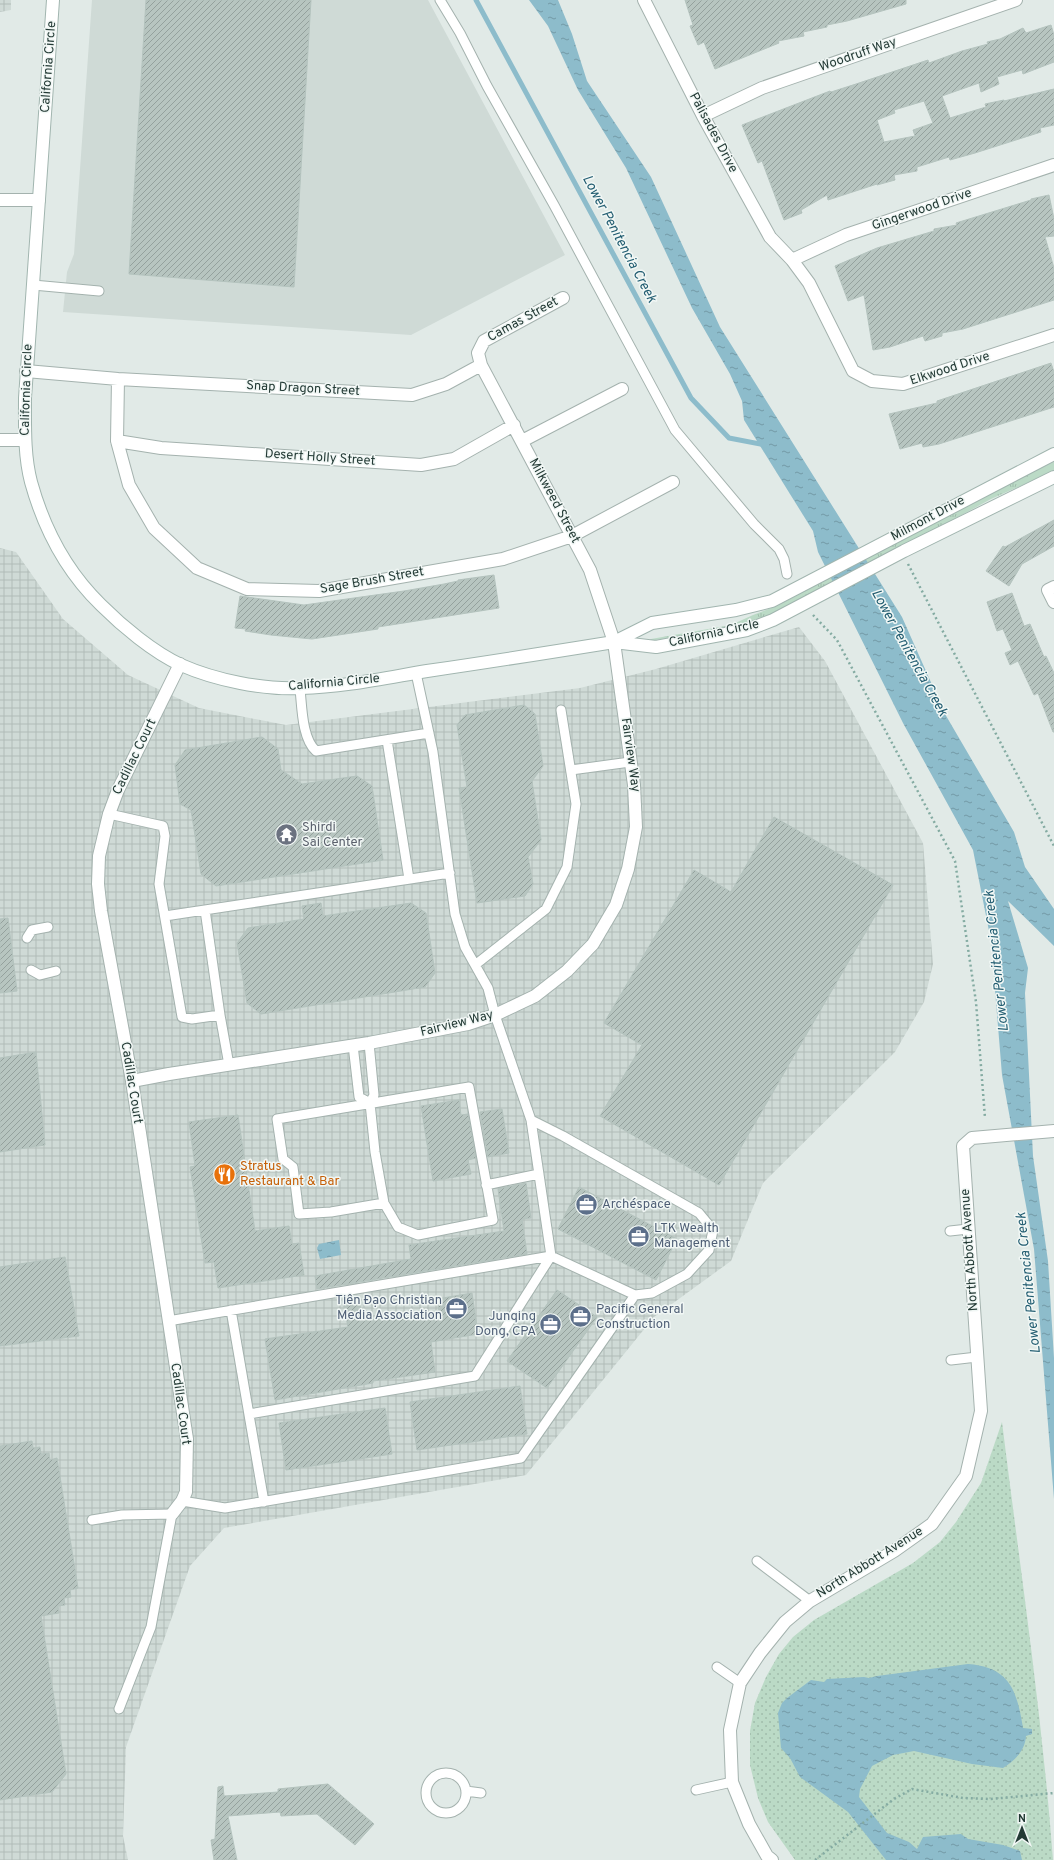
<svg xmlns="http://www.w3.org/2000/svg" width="1054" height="1860" font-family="Overpass,sans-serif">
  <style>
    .built { fill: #cfdad6 }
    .industrial { fill: url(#industrial-grid) }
    .grass { fill: url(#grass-tufts) }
    .park { fill: url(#park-dots) }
    .water { fill: url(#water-ripples) }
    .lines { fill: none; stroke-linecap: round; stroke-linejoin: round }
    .stream { stroke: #8dbccb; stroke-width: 5 }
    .building { fill: url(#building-hatch); stroke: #b4c3be; fill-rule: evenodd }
    .lane-casing { stroke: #a4b2ae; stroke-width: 11 }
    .street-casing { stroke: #a4b2ae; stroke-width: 14 }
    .secondary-casing { stroke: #a1b5af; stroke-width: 14 }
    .path { stroke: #84aba2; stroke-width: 2.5; stroke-dasharray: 2 3; stroke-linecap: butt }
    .lane { stroke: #fff; stroke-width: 9 }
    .street { stroke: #fff; stroke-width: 12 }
    .secondary { stroke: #fff; stroke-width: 12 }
    .labels { text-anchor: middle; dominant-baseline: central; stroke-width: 3; stroke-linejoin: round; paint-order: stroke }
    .street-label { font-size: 13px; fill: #233a35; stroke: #f1f7f5 }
    .worship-label { font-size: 13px; fill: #5b616d; stroke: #f1f7f5; text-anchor: start }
    .food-label { font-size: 13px; fill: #c56008; stroke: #f1f7f5; text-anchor: start }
    .service-label { font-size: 13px; fill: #4e5e75; stroke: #f1f7f5; text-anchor: start }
    .water-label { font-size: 14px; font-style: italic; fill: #225d71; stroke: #f1f7f5 }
  </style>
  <defs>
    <pattern id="industrial-grid" width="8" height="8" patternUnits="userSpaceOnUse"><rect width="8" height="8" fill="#cfdad6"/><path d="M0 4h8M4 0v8" fill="none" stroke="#b1bcb8"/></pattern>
    <pattern id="grass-tufts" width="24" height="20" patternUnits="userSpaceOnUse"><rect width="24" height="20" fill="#bbdac6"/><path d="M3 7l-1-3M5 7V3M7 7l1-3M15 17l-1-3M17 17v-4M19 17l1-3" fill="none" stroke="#a0bcab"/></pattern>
    <pattern id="park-dots" width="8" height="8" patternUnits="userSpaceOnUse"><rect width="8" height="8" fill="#bbdac6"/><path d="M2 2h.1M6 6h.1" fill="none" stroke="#a0bcab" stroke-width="1.8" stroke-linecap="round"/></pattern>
    <pattern id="water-ripples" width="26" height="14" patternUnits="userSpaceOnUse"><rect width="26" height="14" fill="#8dbccb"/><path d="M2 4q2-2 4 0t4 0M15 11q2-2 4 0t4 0" fill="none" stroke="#739aa6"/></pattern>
    <pattern id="building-hatch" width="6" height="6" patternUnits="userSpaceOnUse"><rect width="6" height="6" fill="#b7c5c0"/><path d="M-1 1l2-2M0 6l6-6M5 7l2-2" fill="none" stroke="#94a19d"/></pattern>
  </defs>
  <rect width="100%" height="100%" fill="#e1eae7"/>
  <!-- built -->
  <path class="built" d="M92,0H428L565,255L411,335L63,312L67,272L74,254Z"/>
  <!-- industrial -->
  <path class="industrial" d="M0,0H11V10L0,12Z
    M0,548L16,552L63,619L128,675L199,708L286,725L580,688L656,669L799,627L825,661L923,843L933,964L924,1002L895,1052L763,1183L731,1261L654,1317L526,1475L224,1528L190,1566L126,1747L123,1836L128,1860H0Z"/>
  <!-- grass -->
  <path class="grass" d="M1054,462V471L991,499L844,579L751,624L649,641L651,639L731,625L753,615L779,605L969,503Z"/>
  <!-- park -->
  <path class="park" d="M1002,1422C1020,1568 1042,1713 1053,1860H795L768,1822L758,1798L750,1765V1731L755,1703L766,1677L779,1654L793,1637L814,1620L913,1563L940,1542L956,1522L981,1483Z"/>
  <!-- water -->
  <path class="water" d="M529,0H558L572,34L587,81L651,177L720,327L902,617L945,714L1014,832L1025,867L1054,909V946L1008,901L1028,968L1025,993L1033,1156L1048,1261L1054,1358V1499L1034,1249L1002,1075L991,941L973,850L903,723L818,552L813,531L744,420L742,401L730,374L692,308L626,168L578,90L548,26Z
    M339,1240L341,1255L320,1259L317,1248L319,1244Z
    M968,1664C1010,1667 1017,1691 1023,1728L1032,1729V1734L1026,1736C1025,1751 1015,1760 1003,1768L972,1764L914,1751L893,1755L872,1766L860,1789L859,1797L887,1833L909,1842L917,1849L923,1837L961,1834L968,1839L1003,1845L1020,1851L1022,1860H886L848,1812L800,1777L790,1758L781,1748L778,1713L782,1703L787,1698L811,1680L824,1682L827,1679L864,1677L869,1678L877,1676Z"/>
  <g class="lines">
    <!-- stream -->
    <path class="stream" d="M476,0L691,398L729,438L765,445"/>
  </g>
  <!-- building -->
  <path class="building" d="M146,0H311L294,287L129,274Z
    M685,0H906V4L847,21L827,25V27L803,32L804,36L778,41L779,43L715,69L704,42L698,45L690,26L693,25Z
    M1051,25L1054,35V62L1023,74L1022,70L997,77L999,84L981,92L979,83L942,96L950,118L986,107L985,104L1004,100V101L1054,89V125L1040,128L1041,132L975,153L950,160L949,157L917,167V171L894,175L895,180L877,185V184L828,200L827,195L801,210L802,213L784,220L762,161L758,163L742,125L830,91L831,92L856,84L928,60L929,63L962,51L988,44L987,42L1000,39L1023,28L1026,33ZM924,101L933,123L913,130L915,136L884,142L877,120L895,113L894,110Z
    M1049,195L1054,219V236L1045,237L1054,268V300L963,329L942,333V336L925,341L923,336L890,347L873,350L864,295L848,301L835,266L877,248L934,231V229L957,225L956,223L1031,200V199Z
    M1051,363L1054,372V407L939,444L923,447L922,443L900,449L889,414L937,403V401Z
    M1054,520V546L1022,564L1009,586L986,571L1003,546L1005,547Z
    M494,575L499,608L378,627V629L312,639L271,635L245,631L246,629L235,628L240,596L304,605L404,591L444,584L458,581V580Z
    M1012,593L1024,626L1030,624L1044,657L1046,656L1054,673V732H1053L1038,693L1034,695L1018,661L1010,665L1005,653L1012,650L1003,629L997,631L987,602Z
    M524,705L535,714L543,766L532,781L541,840L528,857L533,884L525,896L477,903L459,788L467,787L457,725L465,715Z
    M262,737L278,749L281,770L302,784L357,776L372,786L383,860L216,886L201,874L191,810L180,804L175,765L185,750Z
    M774,817L893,885L719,1185L600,1116L642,1045L604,1023L694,870L731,892Z
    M321,903L323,916L411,903L426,913L435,973L425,987L261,1014L247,1003L237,943L248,928L304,919L302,906Z
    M8,918L17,991L0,993V919Z
    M36,1052L45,1145L0,1152V1058Z
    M459,1100L461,1115L468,1114L476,1158L468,1160L471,1174L433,1181L421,1106Z
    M502,1109L509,1153L488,1157L480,1112Z
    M238,1115L255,1231L289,1226L292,1244L299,1243L304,1275L218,1288L214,1262L205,1263L190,1167L195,1166L189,1122Z
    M526,1183L531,1218L522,1219L527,1254L317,1289L315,1276L411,1259L409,1245L504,1231L498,1189Z
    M579,1187L677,1239L656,1280L558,1229Z
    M65,1257L79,1336L0,1346V1267Z
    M557,1290L597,1317L547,1388L507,1361Z
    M472,1293L478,1334L431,1342L435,1372L373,1381V1383L275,1400L265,1339L348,1327L342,1297L358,1295L363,1321L439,1311L437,1299Z
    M520,1386L527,1434L417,1450L410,1402Z
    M385,1408L392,1454L286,1470L279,1423Z
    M32,1441L33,1448L40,1447L41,1454L49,1453L50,1460L57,1458L78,1588L70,1590L71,1597L64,1598L65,1605L58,1606L59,1613L41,1616L66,1774L52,1792L0,1800V1446Z
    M328,1784L374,1824L355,1845L317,1814L281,1816L280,1812L228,1816L237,1860H214L211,1840L215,1839L218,1787L223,1786L224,1796L278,1792V1789Z"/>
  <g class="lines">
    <defs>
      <path id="lane" d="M440,0L460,33L487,86L554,205L675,430L754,524L779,549L784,559L787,574
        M33,285L99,291
        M300,689C302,707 302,739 316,751L429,733
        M387,740L409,879
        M571,770L630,762
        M109,814L163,826L165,836L159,884L182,1017L192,1019L220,1015L229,1065
        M205,910L220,1015
        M165,916L450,873
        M27,938L32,930L48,927
        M475,965L546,909L567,867L576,804L561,710
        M31,970L40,975L56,971
        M369,1043L374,1095L370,1103L375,1152L384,1203L398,1227L418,1235L493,1220L469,1087L277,1119L283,1159L293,1167L299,1214L331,1212L384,1203
        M353,1045L359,1097L370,1103
        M531,1120L563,1136L699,1213L713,1230L709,1250L687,1274L652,1293L635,1295
        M486,1185L539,1174
        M950,1231L968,1229
        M231,1310L264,1502
        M168,1321L551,1256L635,1295L521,1458L225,1508L182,1501
        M951,1360L977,1357
        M249,1414L475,1376L551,1256L531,1120L495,1015L488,988L465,947L455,914L433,752L416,673
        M92,1520L122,1515L172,1514L151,1627L119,1709
        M757,1561L810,1601
        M717,1667L740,1683
        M426 1793a20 20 0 1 1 40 0a20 20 0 1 1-40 0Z
        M696,1790L732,1782
        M466,1791L481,1793"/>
      <path id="street" d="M644,0L703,116L770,237L792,260L809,283L853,371L872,381L903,384L1054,335
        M703,116L762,88L1016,0
        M0,200H39
        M792,260L846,235L1054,165
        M26,371L118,379L412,395L446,384L481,365
        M118,379L117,441L129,485L154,528L197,568L247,589L319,591L503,559L572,536L673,482
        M0,440H25
        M117,441L161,448L421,465L454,459L514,425
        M522,441L622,389
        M1054,587L1048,590L1054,602
        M132,1081L169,1074L369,1043L468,1024L495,1015L535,996L567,971L593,944L616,905L628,869L636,827L634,785L614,642L590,570L481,365L478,353L484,341L563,298
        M172,1514L182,1501L186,1492L187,1439L132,1081L101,911L98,884L99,856L109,814L118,790L180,664
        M772,1860L767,1856L749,1824L732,1782L730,1730L740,1683L760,1653L785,1622L810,1601L894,1551L932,1524L966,1476L981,1411L963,1146L972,1138L1054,1131"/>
      <path id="secondary" d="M53,0L25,398C25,426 24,455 31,482C44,529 66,571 101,605C122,626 153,652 181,665C215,680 263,690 301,688C343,687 385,678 427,671C489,662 552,652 614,642L656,647L747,630L773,620L904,551L1054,477
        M614,642L652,623L736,610L772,601L1054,454"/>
    </defs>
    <!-- lane casing -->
    <use href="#lane" class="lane-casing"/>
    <!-- street casing -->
    <use href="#street" class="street-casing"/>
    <!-- secondary casing -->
    <use href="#secondary" class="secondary-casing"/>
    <!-- path -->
    <path class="path" d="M908,564L1054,846
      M813,615L837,640L955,861L976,1002L985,1118
      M815,1860L894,1799L912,1789L963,1798L991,1799L1054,1793"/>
    <!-- lane -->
    <use href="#lane" class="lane"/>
    <!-- street -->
    <use href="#street" class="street"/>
    <!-- secondary -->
    <use href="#secondary" class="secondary"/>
  </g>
  <!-- icons -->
  <defs>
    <symbol id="temple-disc" viewBox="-11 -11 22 22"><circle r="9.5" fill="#6b7280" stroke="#f1f7f5"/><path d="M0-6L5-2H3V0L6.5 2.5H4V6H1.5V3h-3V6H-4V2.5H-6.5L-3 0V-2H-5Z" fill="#fff"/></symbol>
    <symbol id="restaurant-disc" viewBox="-11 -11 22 22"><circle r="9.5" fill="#e8710a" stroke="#f1f7f5"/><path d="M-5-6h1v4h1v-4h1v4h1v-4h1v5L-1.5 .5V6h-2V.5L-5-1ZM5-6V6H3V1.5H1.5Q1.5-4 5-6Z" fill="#fff"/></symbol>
    <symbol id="office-disc" viewBox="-11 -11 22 22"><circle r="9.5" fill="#5c6f8a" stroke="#f1f7f5"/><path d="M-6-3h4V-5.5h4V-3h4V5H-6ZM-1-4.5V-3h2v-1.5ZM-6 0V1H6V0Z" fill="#fff"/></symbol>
  </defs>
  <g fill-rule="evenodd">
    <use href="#temple-disc" x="274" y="822" width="25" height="25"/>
    <use href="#restaurant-disc" x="212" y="1162" width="25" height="25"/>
    <use href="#office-disc" x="574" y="1192" width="25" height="25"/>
    <use href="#office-disc" x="626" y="1224" width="25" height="25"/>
    <use href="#office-disc" x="444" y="1296" width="25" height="25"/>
    <use href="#office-disc" x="568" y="1304" width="25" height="25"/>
    <use href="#office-disc" x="538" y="1312" width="25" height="25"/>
  </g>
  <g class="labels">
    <!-- street labels -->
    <g class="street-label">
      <text transform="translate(858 55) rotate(-19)">Woodruff Way</text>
      <text transform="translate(49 67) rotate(-86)">California Circle</text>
      <text transform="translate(713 133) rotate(62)">Palisades Drive</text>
      <text transform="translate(922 210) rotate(-19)">Gingerwood Drive</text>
      <text transform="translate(523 320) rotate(-29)">Camas Street</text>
      <text transform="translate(950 369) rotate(-18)">Elkwood Drive</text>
      <text transform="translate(303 389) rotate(3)">Snap Dragon Street</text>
      <text transform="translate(27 390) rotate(-88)">California Circle</text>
      <text transform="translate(320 458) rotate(4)">Desert Holly Street</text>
      <text transform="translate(554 501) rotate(62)">Milkweed Street</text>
      <text transform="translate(928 519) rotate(-28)">Milmont Drive</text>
      <text transform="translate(372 581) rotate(-10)">Sage Brush Street</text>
      <text transform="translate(714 634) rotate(-12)">California Circle</text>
      <text transform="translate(334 683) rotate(-5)">California Circle</text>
      <text transform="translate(630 755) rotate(82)">Fairview Way</text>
      <text transform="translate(135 757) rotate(-64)">Cadillac Court</text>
      <text transform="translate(457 1024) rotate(-14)">Fairview Way</text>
      <text transform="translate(131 1083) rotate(81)">Cadillac Court</text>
      <text transform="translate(970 1250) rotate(-94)">North Abbott Avenue</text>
      <text transform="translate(180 1404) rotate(82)">Cadillac Court</text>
      <text transform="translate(870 1563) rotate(-32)">North Abbott Avenue</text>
    </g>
    <!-- worship labels -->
    <g class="worship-label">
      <text x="302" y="828">Shirdi<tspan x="302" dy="15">Sai Center</tspan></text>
    </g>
    <!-- food labels -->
    <g class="food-label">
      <text x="240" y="1167">Stratus<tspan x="240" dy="15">Restaurant &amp; Bar</tspan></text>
    </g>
    <!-- service labels -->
    <g class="service-label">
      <text x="602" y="1205">Archéspace</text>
      <text x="654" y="1229">LTK Wealth<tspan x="654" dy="15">Management</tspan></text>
      <text x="442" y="1301" text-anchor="end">Tiên Đạo Christian<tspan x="442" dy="15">Media Association</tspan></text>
      <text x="596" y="1310">Pacific General<tspan x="596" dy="15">Construction</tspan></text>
      <text x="536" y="1317" text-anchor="end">Junqing<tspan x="536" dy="15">Dong, CPA</tspan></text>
    </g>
    <!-- water labels -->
    <g class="water-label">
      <text transform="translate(619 239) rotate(62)">Lower Penitencia Creek</text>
      <text transform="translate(909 653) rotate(61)">Lower Penitencia Creek</text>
      <text transform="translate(997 961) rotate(-96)">Lower Penitencia Creek</text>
      <text transform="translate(1029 1283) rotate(-96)">Lower Penitencia Creek</text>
    </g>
  </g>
  <!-- north arrow -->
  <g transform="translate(1022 1828)" stroke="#f1f7f5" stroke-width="3" paint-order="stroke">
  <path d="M0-3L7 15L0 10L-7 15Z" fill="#233a35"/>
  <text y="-6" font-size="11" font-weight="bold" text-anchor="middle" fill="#233a35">N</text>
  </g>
</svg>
